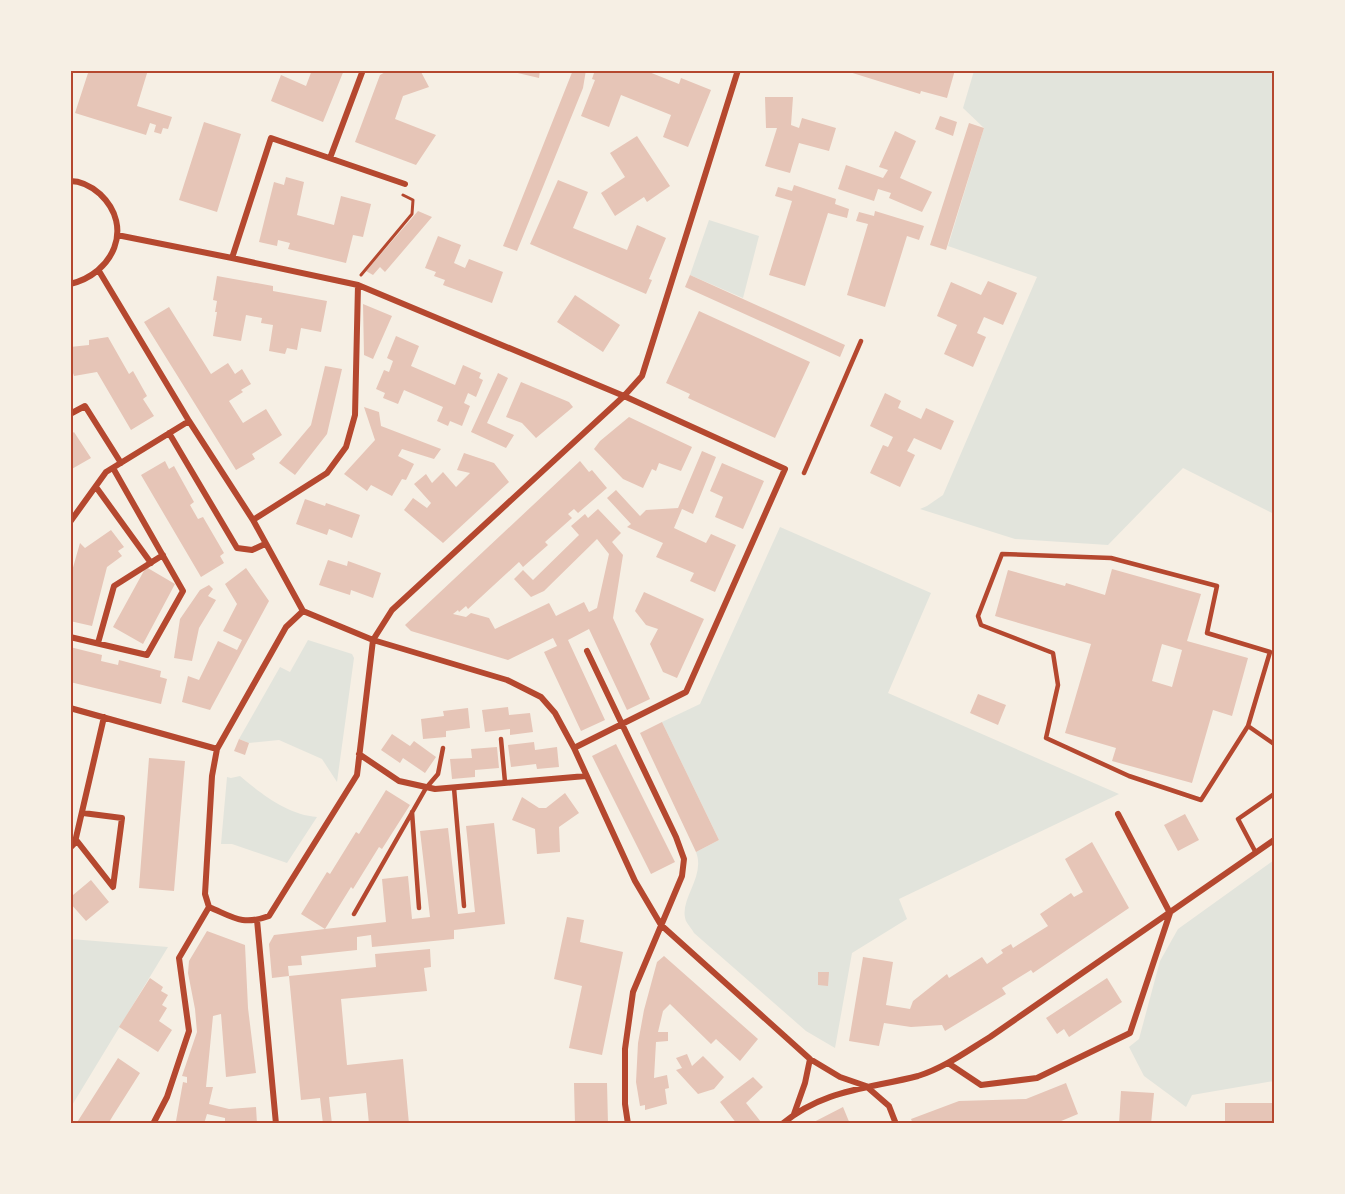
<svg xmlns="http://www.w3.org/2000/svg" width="1345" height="1194" font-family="'Exo 2',sans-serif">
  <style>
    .green { fill: #e2e4dc }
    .building { fill: #e6c5b7; fill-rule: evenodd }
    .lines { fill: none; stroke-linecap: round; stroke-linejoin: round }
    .path { stroke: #b5482f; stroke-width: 3 }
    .service { stroke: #b5482f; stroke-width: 4.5 }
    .minor { stroke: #b5482f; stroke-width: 6 }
    .neatline { fill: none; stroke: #b5482f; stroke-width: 2 }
  </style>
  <rect width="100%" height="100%" fill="#f6efe4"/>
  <!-- green -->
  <path class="green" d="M974,71H1274V514L1183,468L1108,545L1015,539L920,509L927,506L943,495L1037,277L948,246L984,128L963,108Z
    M709,220L759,236L743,298L690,275Z
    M780,527L931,593L888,693L1119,794L899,899L907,919L852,953L835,1048L806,1031L694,933C692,929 688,925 686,921C678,900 706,877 696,852L719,840L662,722L700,704Z
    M308,640L352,654L354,658L337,782L322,759L279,740L249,743L239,739L280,667L290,672Z
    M240,776C261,794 288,815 317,817L287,863L232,844H221L227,777L231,778Z
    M1274,860V1081L1192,1095L1186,1107L1144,1076L1129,1047L1139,1039L1160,961L1178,929Z
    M71,939L168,947L71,1107L70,939Z"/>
  <!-- building -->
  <path class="building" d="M89,70H148L137,106L172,117L168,129L163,128L161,134L154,132L156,125L150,123L146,135L75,113Z
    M312,70H344L323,122L271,101L281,75L306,86Z
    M389,70H420L429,87L403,96L395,119L436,135L416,165L355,142L380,75Z
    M505,70H540L539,78Z
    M573,70H586L583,88L517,251L503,246Z
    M595,70H644L679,84L681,78L711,90L688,147L663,137L671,115L621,95L609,127L581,116L595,80L592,79Z
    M843,70H955L947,98L921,91L920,94Z
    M765,97H793L791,125L799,128L802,118L836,128L829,151L799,143L790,173L765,166L777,128H766Z
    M940,116L957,122L953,136L935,129Z
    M204,122L241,134L217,212L179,200Z
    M969,123L984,128L946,250L930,245Z
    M895,131L916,141L900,178L932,192L922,212L889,198L891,193L878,189L874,201L838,189L846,165L883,178L888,170L879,167Z
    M637,136L670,186L647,202L644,197L615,216L601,193L625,177L610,153Z
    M286,177L304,182L297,215L334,225L341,196L371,204L363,237L353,235L346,263L288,249L290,243L278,240L277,246L259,242L274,182L284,185Z
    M558,180L588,192L573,228L627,250L637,225L666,238L649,279L652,280L646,294L530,244Z
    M794,185L836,199L835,204L849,209L847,218L828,213L805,286L769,275L792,201L775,196L778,187L792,191Z
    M418,211L432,217L385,272L380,267L373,275L366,271Z
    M875,211L924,226L919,240L907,236L885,307L847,295L868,224L856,221L859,212L874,216Z
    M438,236L461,245L454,263L465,268L469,259L503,272L492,303L443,285L445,280L434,276L436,272L425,268Z
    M690,275L845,345L840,357L685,287Z
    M217,276L273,286V291L327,301L321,332L301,328L297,350L287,348L285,354L269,351L273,325L261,323L262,318L246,315L241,341L213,336L217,312H215L217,301L213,300Z
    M988,281L1017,293L1003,325L984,317L977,333L986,337L973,367L944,354L957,325L937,316L951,282L981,295Z
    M575,295L620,325L603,352L557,322Z
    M363,304L392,316L373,359L364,355Z
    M169,307L211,374L228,363L235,374L242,369L251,384L241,390L243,392L229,401L243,423L266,409L282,435L252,454L255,459L236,470L144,322Z
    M699,311L810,362L775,438L688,398L690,394L666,383Z
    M396,336L419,346L411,366L455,385L463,365L481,373L479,378L483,380L476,397L468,393L464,403L470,406L462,426L450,421L448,426L437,421L443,407L404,390L398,404L383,398L385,393L376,389L384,370L389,372L393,361L387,358Z
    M108,337L129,374L133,371L147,396L143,399L154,416L131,430L97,372L74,376L72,370H70V347L89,345V340Z
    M325,366L342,369L327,434L295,475L279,463L311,425Z
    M498,373L508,378L487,423L514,435L506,448L471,432Z
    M521,382L569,402L573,407L536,438L522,423L506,417Z
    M885,393L901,401L898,408L921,419L926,408L954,421L941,450L914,438L907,451L915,455L900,487L870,473L883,445L888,447L893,437L870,426Z
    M364,407L379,412L381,426L441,449L434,459L402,449L398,456L414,464L406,480L402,479L392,496L371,485L367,491L344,474L375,440Z
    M629,417L692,447L681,471L659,463L656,471L652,469L643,488L623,479L594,449L600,441Z
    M74,432L91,458L70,470V435Z
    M702,451L716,457L693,514L682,509L674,528L706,543L711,534L736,545L715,592L690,581L694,573L656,557L663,543L627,527L631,524L607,498L616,490L640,516L646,510L678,508Z
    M464,453L494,463L509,482L443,543L404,510L413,498L427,508L431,503L414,484L426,474L432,483L443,472L456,487L470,473L457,470Z
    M165,461L169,469L174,466L194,502L190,505L198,519L203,517L224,553L220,556L224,563L201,577L141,475Z
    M580,461L589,472L592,470L607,488L578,513L574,509L568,514L572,518L545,542L548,545L523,567L519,562L468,609L466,606L459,612L458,610L453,614L466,617L471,613L489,618L495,629L549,603L556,616L584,602L589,612L597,608L609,554L597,539L544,591L531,597L514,579L523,570L533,580L579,535L571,526L585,514L588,518L598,509L621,533L612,542L623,555L613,618L650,699L627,710L589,629L568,640L605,720L581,731L544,652L557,646L553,638L508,660L411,631L405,625Z
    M722,463L764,481L743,529L715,517L723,497L710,491Z
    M305,499L325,506L326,503L360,515L352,538L329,529L327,535L296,524Z
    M111,530L124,547L118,551L122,556L107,567L92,626L70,621V578L80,543L85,548Z
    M328,560L347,566L348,561L381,573L373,598L351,590L350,595L319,585Z
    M146,567L175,584L143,644L113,627Z
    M246,568L269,601L210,710L182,702L188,676L199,680L218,641L237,650L242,640L223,631L237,604L225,584Z
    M1112,569L1201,594L1187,641L1248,658L1232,716L1213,710L1192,783L1112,761L1116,748L1065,733L1091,644L995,616L1008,570L1065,586L1066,583L1105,595ZM1162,644L1182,650L1172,687L1152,681Z
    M209,585L213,589L208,596L216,600L199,628L192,661L174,658L180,619L200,590Z
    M644,592L704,619L677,678L663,672L650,644L658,629L646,625L635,611Z
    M70,647L102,655L101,661L118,665L119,660L161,671L160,677L167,679L161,704L70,682Z
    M978,694L1006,705L998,725L970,713Z
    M508,707L509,715L530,713L533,732L510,735V729L485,732L482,710Z
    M468,708L470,728L446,731V737L423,739L421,719L444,716L443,711Z
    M662,722L719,840L696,852L640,733Z
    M392,734L410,746L414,741L436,757L425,773L403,758L400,763L381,750Z
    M239,739L249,743L245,755L234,751Z
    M534,742L535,750L557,747L559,767L537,769L536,764L511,767L508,745Z
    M616,744L675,862L651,874L592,756Z
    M497,747L499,768L475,770V777L452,779L450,759L472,758L471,749Z
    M149,758L185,761L174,891L139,888Z
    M386,790L410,805L382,849L379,847L353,889L351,887L325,929L386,922L382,879L408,876L412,919L430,917L420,831L448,828L458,914L475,912L466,826L494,823L505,924L454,930V939L372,947L371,935L357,937V950L301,956L302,965L288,966L289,976L272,978L269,944L274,935L325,929L301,914L327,872L330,874L356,832L359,834Z
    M565,793L579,813L559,827L560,852L537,854L535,829L512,820L522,797L539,808H546Z
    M1185,814L1199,840L1178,851L1164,825Z
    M1092,842L1129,908L1033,973L1031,970L1002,988L1006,994L945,1031L942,1025L911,1027L884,1023L879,1046L849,1041L863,957L893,962L886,1005L910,1009L913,1001L947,974L949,978L982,957L987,964L1003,953L1001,950L1011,944L1013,948L1048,926L1040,914L1071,893L1074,897L1083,892L1065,859Z
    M91,880L109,902L86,921L70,903V892L73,895Z
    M567,917L584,920L580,942L623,952L602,1055L569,1048L582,986L554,979Z
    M207,931L245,945L248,1008L256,1073L226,1077L221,1014L213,1016L206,1087H213L209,1104L229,1109L256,1107L257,1124H225V1118L207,1114L204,1124H183L176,1121L183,1082L187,1083V1077L182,1076L197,1032L195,1009L188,973L189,961Z
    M430,949L431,967L424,968L427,991L341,999L347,1065L403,1059L409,1124H369L366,1093L329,1097L332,1124H323L320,1098L301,1100L289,976L376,967L375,954Z
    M664,956L758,1039L740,1061L716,1039L711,1044L670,1004L663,1011L658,1032H668V1041L656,1042L654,1078L667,1075L669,1088L665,1089L667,1104L645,1110V1105L640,1106L636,1082L638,1043L644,1010L657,962Z
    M818,972H829L828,986L818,985Z
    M150,978L163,987L161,991L168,995L162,1005L167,1008L159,1021L172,1030L158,1052L119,1027Z
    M1107,978L1122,1002L1069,1037L1064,1029L1057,1034L1046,1018Z
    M687,1054L692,1066L703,1056L724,1077L714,1089L698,1094L676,1070L682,1068L676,1058Z
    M118,1058L140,1073L114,1114L108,1124H76Z
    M753,1077L763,1087L746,1103L761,1122L759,1124H737L720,1102Z
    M574,1083H607L608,1124H575Z
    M1066,1083L1078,1114L1054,1124H913L911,1119L959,1101L1026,1099Z
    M1121,1091L1154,1093L1151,1124H1119Z
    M1225,1103H1274V1124H1225Z
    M843,1107L850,1124H810Z"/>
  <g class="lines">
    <!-- path -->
    <path class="path" d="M361,275L412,214L413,200L403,195"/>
    <!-- service -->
    <path class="service" d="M804,473L861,341
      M1248,726L1201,800L1129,776L1046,738L1058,685L1053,653L981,625L978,616L1002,554L1111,558L1217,586L1207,633L1270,652L1248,726L1274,744
      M501,739L505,782
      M454,788L464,906
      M412,812L419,908
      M1256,853L1238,819L1274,794
      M354,914L426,788L438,774L443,748"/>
    <!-- minor -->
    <path class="minor" d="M738,70L642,376L624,396L392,610L373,640L357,775L269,916C242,926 233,917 209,907L205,894L212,776L217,749L286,627L303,611L373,640L507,680L541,697L555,713L574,748L635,881L661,925L810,1059L840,1077L866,1086L889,1106L896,1124
      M330,158L363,70
      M70,181C82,181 92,187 100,194C135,227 113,274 70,284
      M117,235L232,258L358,285L624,396L785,469L686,692L574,748
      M232,258L271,138L405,184
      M99,271L189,421L253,520L303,611
      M70,414L85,406L121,463
      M169,433L237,548L252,550L265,544
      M96,487L151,563
      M253,520L327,473L346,447L355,415L358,285
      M70,522L106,472L189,421
      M70,637L147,655L183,591L113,468
      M98,643L114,586L163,555
      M587,651L676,837L684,859L682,876L633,992L625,1049V1104L628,1124
      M70,708L217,749
      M359,754L399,781L435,789L586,776
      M75,842L104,717
      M70,848L77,841L113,887L122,818L83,813
      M257,920L276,1124
      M948,1063L981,1085L1037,1078L1130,1033L1170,913L1118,814
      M794,1114L805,1083L810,1059
      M153,1124L167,1097L189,1031L179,958L209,907
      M782,1124C824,1089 868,1089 918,1076C944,1068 967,1051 990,1037L1274,840"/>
  </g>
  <!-- border -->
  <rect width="1345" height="1194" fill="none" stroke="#f6efe4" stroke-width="144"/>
  <rect x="72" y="72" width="1201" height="1050" class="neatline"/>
</svg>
